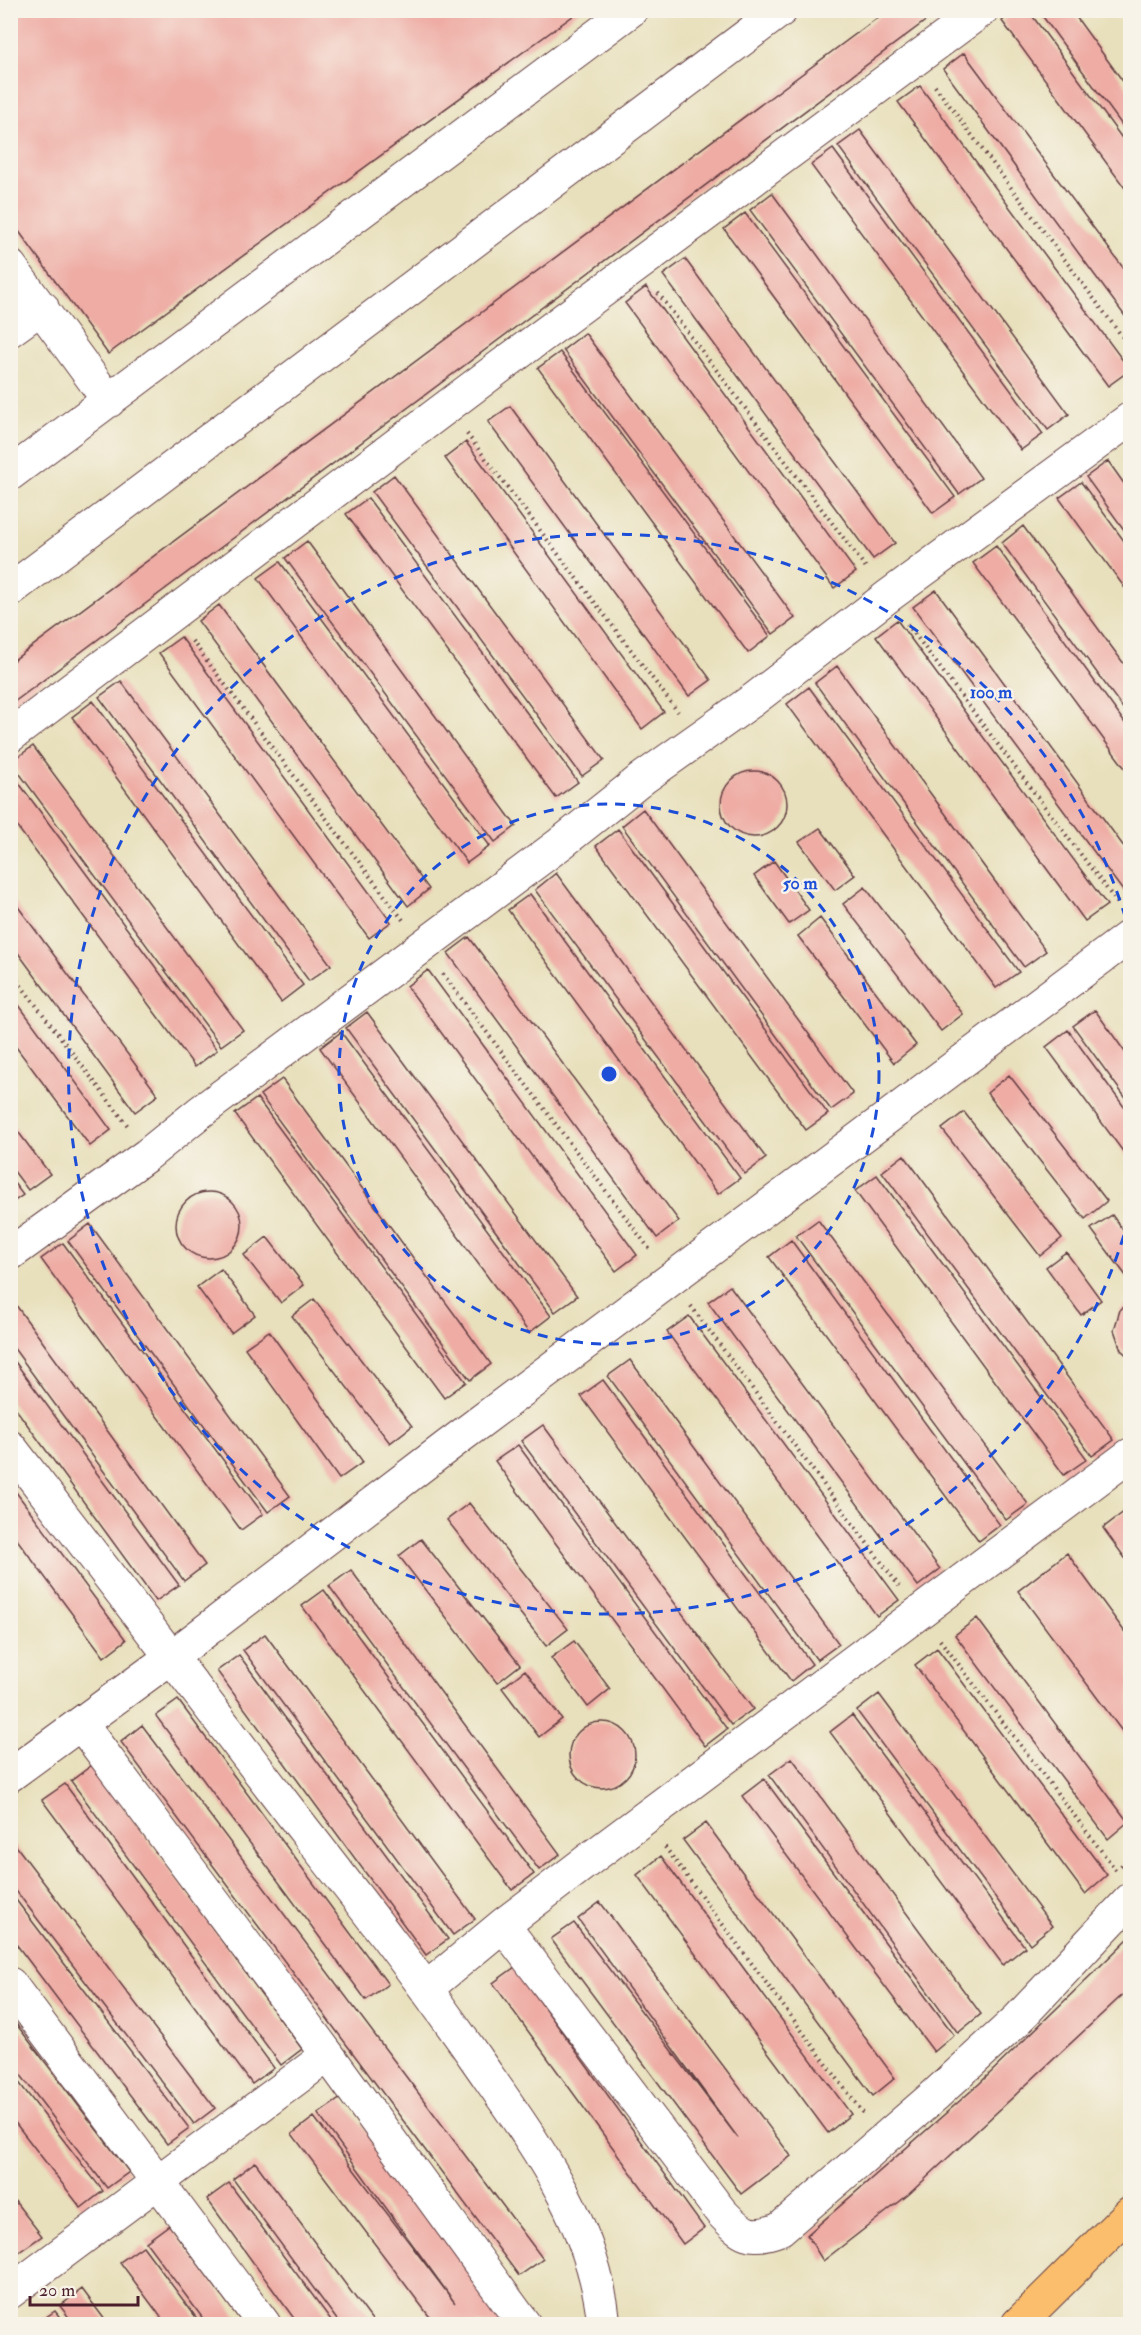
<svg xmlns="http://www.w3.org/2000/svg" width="1141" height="2335" font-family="'IM FELL Double Pica',serif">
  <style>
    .building { fill: #eeaca4 }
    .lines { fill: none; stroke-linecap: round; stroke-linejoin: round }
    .minor-casing { stroke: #623c41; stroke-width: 35 }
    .highway-casing { stroke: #623c41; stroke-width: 35 }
    .path { stroke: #623c41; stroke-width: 4; stroke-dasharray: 1.5 4.5; stroke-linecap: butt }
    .minor { stroke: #fff; stroke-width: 33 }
    .highway { stroke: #fabe6d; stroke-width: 33 }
    .ring { fill: none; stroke: #1d4ed8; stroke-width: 3; stroke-dasharray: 10 8 }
    .centre { fill: #1d4ed8; stroke: #f7f3e8; stroke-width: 3 }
    .ring-label { font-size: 18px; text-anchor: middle; font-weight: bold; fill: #1d4ed8; stroke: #f7f3e8; stroke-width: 5; stroke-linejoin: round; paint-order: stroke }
  </style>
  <rect width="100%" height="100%" fill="#f7f3e8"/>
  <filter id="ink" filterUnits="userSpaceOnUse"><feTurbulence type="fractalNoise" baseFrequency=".0167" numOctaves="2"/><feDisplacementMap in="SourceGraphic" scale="12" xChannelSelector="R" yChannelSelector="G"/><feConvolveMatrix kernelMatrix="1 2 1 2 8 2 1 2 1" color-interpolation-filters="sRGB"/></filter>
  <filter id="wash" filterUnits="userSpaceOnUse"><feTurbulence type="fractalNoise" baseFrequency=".008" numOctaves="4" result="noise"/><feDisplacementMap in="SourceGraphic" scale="24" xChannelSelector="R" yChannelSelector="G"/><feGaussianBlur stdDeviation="1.35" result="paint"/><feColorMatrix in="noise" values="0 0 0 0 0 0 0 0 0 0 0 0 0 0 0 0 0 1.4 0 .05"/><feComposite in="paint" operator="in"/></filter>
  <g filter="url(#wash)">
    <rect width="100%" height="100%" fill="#e8e0bc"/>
    <g id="blocks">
      <!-- building -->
      <path class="building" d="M10,10H581L108,354L10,219Z
        M888,10H940L10,705V663Z
        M1015,10H1028L1130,149V195L1002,21Z
        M1038,10H1071L1130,91V136Z
        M964,53L1130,277V323L943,69Z
        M920,86L1130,370L1108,386L898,102Z
        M860,130L1069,414L1048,430L838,146Z
        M833,149L1043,434L1021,450L811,165Z
        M772,193L981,478L959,494L750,210Z
        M745,213L955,497L933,513L724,229Z
        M685,259L895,543L873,559L663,275Z
        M646,287L856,572L834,588L625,303Z
        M585,333L795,618L773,634L563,350Z
        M560,352L770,636L748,653L538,368Z
        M510,406L711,680L689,696L488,422Z
        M466,442L664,712L642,729L445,458Z
        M1108,461L1130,492V538L1086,477Z
        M394,475L604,760L582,776L372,492Z
        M1081,482L1130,549V595L1059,498Z
        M368,498L578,782L556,798L346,514Z
        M1023,526L1130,672V718L1002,543Z
        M307,541L516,826L495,842L285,558Z
        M996,546L1130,730V775L973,563Z
        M280,562L490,846L467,863L258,578Z
        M936,590L1130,855V885L1123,891L913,607Z
        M219,605L429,889L408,906L198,621Z
        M897,620L1107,905L1085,921L876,636Z
        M181,637L391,922L369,938L159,653Z
        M837,666L1046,951L1024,967L815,683Z
        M121,681L331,965L309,981L99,697Z
        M809,687L1019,972L996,988L787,704Z
        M93,701L303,985L281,1002L72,717Z
        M33,746L243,1030L221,1046L11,762Z
        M10,771L217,1050L195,1067L10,817Z
        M721 804a33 33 0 1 1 66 0a33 33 0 1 1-66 0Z
        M643,809L853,1094L831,1110L622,826Z
        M820,828L855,875L835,890L799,842Z
        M618,829L828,1114L806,1130L596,846Z
        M774,861L809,910L789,924L754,876Z
        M556,873L766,1158L745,1174L535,890Z
        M865,887L963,1014L941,1031L843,904Z
        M530,894L740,1178L718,1194L508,910Z
        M10,896L158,1095L135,1112L10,942Z
        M820,918L916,1045L894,1063L798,936Z
        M469,937L679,1221L657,1238L448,953Z
        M428,970L637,1255L616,1271L407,986Z
        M10,993L111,1130L90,1146L10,1039Z
        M1095,1010L1130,1059V1104L1073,1026Z
        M367,1012L577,1296L555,1312L346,1028Z
        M1068,1030L1130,1115V1161L1046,1047Z
        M341,1032L551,1316L529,1333L320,1048Z
        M1009,1075L1107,1201L1085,1219L987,1093Z
        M282,1079L491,1364L470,1380L260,1095Z
        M257,1098L466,1382L444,1398L235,1114Z
        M964,1112L1062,1238L1040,1256L942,1129Z
        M10,1121L50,1174L28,1190L10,1166Z
        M904,1155L1114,1440L1092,1456L882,1172Z
        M877,1175L1087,1459L1064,1475L855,1191Z
        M10,1178L23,1195L10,1204Z
        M176 1225a33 33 0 1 1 66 0a33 33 0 1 1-66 0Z
        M1112,1215L1130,1240V1274L1127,1277L1091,1229Z
        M818,1220L1028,1504L1006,1520L796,1236Z
        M90,1224L290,1496L268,1512L68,1241Z
        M267,1237L304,1285L281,1303L244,1255Z
        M791,1240L1000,1525L979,1541L769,1257Z
        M63,1243L263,1514L241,1530L41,1259Z
        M1066,1252L1101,1300L1081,1315L1046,1267Z
        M221,1269L255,1315L231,1333L197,1287Z
        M730,1286L940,1569L918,1586L708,1302Z
        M10,1297L205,1565L184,1581L10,1343Z
        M314,1299L412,1426L390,1443L292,1316Z
        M1130,1302V1358L1121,1350L1114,1330L1120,1310Z
        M689,1316L899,1600L877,1616L667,1332Z
        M269,1331L363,1462L339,1479L245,1348Z
        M10,1355L179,1585L156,1601L10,1401Z
        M630,1360L839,1644L817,1660L608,1376Z
        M603,1380L812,1664L791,1681L581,1396Z
        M543,1425L753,1709L731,1725L521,1441Z
        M518,1445L727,1729L705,1746L495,1461Z
        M10,1484L126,1640L104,1657L10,1530Z
        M469,1503L568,1629L546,1646L447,1520Z
        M1125,1511L1130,1518V1565L1103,1528Z
        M421,1539L520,1665L497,1683L399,1556Z
        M1067,1553L1130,1639V1742L1018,1591Z
        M351,1570L560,1854L539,1870L329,1586Z
        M324,1590L534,1874L512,1890L302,1606Z
        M977,1618L1128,1822L1108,1839L955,1635Z
        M265,1634L475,1919L453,1935L243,1650Z
        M574,1641L610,1689L588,1707L551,1658Z
        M937,1648L1107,1875L1085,1894L915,1665Z
        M239,1655L448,1939L426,1955L217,1671Z
        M525,1670L562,1719L539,1737L502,1688Z
        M879,1694L1052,1926L1030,1944L857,1711Z
        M178,1700L388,1984L366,2000L156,1716Z
        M852,1715L1025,1947L1003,1965L830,1732Z
        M569 1755a33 33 0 1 1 66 0a33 33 0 1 1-66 0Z
        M142,1725L543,2259L519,2276L121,1742Z
        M792,1758L981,2014L958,2033L769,1775Z
        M92,1765L302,2049L281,2065L71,1781Z
        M764,1779L954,2035L934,2052L742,1796Z
        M65,1784L274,2068L252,2084L42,1800Z
        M706,1823L895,2078L873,2096L683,1840Z
        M10,1838L215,2108L194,2124L10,1883Z
        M661,1856L851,2114L828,2133L637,1875Z
        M10,1892L189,2128L167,2144L10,1936Z
        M600,1902L791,2156L741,2194L551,1939L574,1923L738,2138L578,1919Z
        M1130,1937V1988L908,2195L823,2261L807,2235L979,2084Z
        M515,1967L704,2228L683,2244L493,1983Z
        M10,2016L129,2172L107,2188L10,2061Z
        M10,2071L103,2191L81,2208L10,2116Z
        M341,2098L510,2324H435L292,2134L314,2117L455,2303L318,2114Z
        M255,2162L375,2324H340L233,2179Z
        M229,2183L334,2324H298L207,2199Z
        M10,2195L42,2236L19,2252L10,2240Z
        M169,2225L243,2324H207L146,2242Z
        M143,2246L201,2324H166L120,2262Z
        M82,2289L108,2324H74L60,2306Z
        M55,2311L65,2324H36Z"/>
    </g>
  </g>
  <g filter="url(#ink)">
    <use href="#blocks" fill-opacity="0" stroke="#623c41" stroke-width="1.5"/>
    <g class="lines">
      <defs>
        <path id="minor" d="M10,266L109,401
          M10,330L42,307
          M10,474L631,10
          M10,590L781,10
          M10,736L501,366L982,10
          M10,1254L147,1155L199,1113L560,844L643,778L753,700L887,597L1130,419
          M10,1447C103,1569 197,1691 291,1813C355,1895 419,1976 478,2062C535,2144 594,2222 604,2324
          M81,1724L328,2055L524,2324
          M10,1775L170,1658L449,1445L1130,936
          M503,1925L721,2212C742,2234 750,2241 780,2229L934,2096L1017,2020L1130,1900
          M10,1984L264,2324
          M427,1988L503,1925L591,1858L1130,1455
          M10,2292L328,2055"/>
        <path id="highway" d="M1018,2324L1130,2213"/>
      </defs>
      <!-- minor casing -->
      <use href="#minor" class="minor-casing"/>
      <!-- highway casing -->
      <use href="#highway" class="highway-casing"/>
      <!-- path -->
      <path class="path" d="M935,86L1130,347
        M658,293L867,569
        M467,434L678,712
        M907,624L1119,905
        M192,641L403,920
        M10,971L128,1126
        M443,974L651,1251
        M691,1306L899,1586
        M940,1640L1116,1870
        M665,1847L863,2113
        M1121,1866L1130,1855"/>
      <!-- minor -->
      <use href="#minor" class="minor"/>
      <!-- highway -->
      <use href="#highway" class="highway"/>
    </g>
  </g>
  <!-- distance rings -->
  <g class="ring">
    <circle cx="609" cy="1074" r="270"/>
    <path d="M1129 1218A540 540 0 1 1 1129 930"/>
  </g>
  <circle cx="609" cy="1074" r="9" class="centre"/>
  <g class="ring-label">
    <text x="991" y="698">100 m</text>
    <text x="800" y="889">50 m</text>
  </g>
  <!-- margin -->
  <rect width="1141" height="2335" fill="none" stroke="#f7f3e8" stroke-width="36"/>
  <!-- scale -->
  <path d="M30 2296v9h108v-9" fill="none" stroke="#4a1f2b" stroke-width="3"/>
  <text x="39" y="2296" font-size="18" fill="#4a1f2b" stroke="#f7f3e8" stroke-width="4.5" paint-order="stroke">20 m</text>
</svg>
